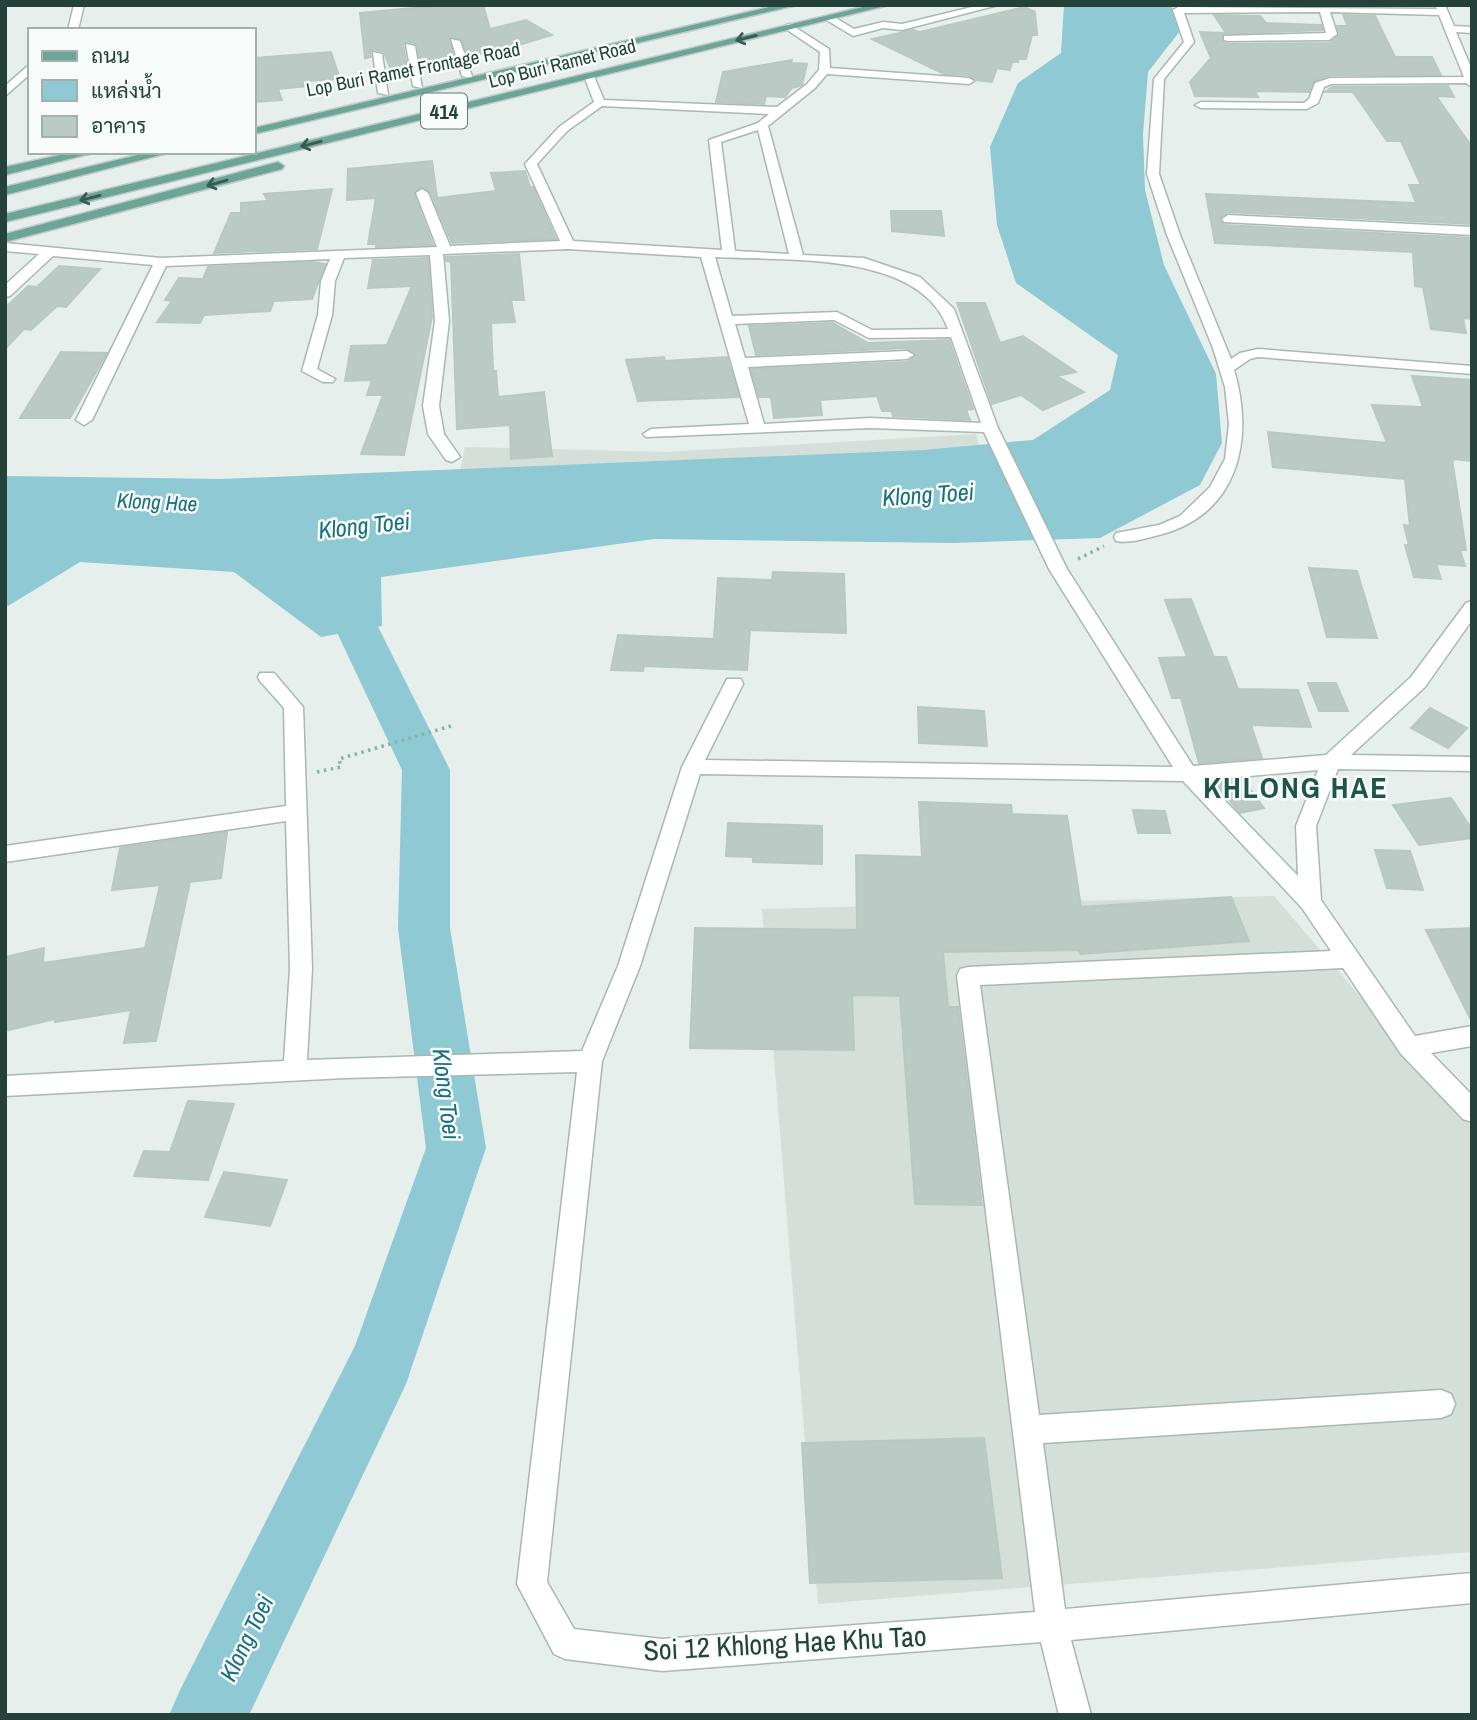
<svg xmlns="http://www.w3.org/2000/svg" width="1477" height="1720" font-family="'Archivo Narrow',Sarabun,sans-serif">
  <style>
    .built { fill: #d4dfda }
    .water { fill: #8ec9d4 }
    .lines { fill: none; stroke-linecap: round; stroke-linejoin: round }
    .river { fill: #8ec9d4; fill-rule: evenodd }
    .building { fill: #bbcac4; stroke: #b8c9c2; stroke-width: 2 }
    .minor-casing { stroke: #a8b8b2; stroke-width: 3 }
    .major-casing { stroke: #c2cac8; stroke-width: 3 }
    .path { stroke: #86b3a5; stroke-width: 3.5; stroke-dasharray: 2.5 4.5; stroke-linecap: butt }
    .minor { fill: #fff; fill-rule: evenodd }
    .major { fill: #6aa596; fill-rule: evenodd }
    .oneway { stroke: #365b51 }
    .labels { text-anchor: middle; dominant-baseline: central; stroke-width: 5; stroke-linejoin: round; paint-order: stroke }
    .far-street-label { font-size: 19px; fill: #24423a; stroke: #f7fbf9 }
    .shield { fill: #f7fbf9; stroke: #637a73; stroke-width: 2 }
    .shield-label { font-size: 21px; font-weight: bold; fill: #24423a }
    .far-water-label { font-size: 21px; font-style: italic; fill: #1c6f80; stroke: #f7fbf9 }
    .water-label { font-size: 24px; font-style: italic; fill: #1c6f80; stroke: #f7fbf9 }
    .near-street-label { font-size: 28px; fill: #24423a; stroke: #f7fbf9 }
    .district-label { font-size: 30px; font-weight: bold; letter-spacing: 2px; fill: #1f5548; stroke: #f7fbf9 }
  </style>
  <rect width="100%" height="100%" fill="#e6efeb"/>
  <!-- built -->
  <path class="built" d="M976,434L982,456L459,476L465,447L666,452Z
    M1274,896L1472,1127V1552L818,1604L762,909Z"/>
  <!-- water -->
  <path class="water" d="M1064,5H1171L1180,31L1148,72L1143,134L1145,190L1164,265L1216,374L1222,443L1200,485L1100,538L953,543L654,539L381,577L382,626L321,637L234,572L80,562L8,606L5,603V476L222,479L923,450L1033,440L1110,390L1118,355L1016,283L997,225L990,147L1018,83L1061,53Z"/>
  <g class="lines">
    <!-- river -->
    <path class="river" d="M327,554L342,558L348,567L450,770V928L486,1148L406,1384L249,1715H169L181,1688L355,1346L426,1148L398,928L402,770L306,567L312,558Z"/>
  </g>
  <!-- building -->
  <path class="building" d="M446,5H483L490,29L526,20L552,35L502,50V53L467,54L462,40L450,37L453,55H446L448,63L421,66L417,44L407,41L403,44L407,67L390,68L384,52L374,49L370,52L371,57L365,58L360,13Z
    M1024,7L1035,12L1037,35H1032L1026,59H1018V62H1012L1010,70L997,68L992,82L976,80L969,75L944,74L872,39L913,30L920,32Z
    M1214,15L1260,16L1266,23L1321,25L1323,30L1222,34V42L1228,44L1329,43L1340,35L1337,26H1348L1343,15L1375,16L1395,57H1432L1441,75H1330L1314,81L1309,92L1255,91L1258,97L1195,96L1190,82L1211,58L1200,32L1226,33Z
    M331,52L340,79L307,81L310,86L278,89L282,100L254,102V58Z
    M792,60L791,63L807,64L802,85L792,88L785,97L766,96L764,104L716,102L723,72Z
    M1448,86L1454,97L1436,96L1472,147V224L1228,212L1219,218L1224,225L1472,238V319L1463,318L1466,333L1431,329L1423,287L1415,286L1413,252L1215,243L1206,194L1416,203L1409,185H1421L1401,141H1387L1353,92H1325L1332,87Z
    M432,161L437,198L496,191L491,173L525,171L530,187H533L556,239L452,243L430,192L421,187L414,194L433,245L376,247V244H368L376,198L347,200L348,169Z
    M332,189L317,249L214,253L231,213H241V203L268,201L264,194Z
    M891,211H941L944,236L892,231Z
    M519,254L524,300H511L515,322L491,323L493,371H496L498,397L544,392L552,456L511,459L510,425L457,429L451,262L446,261V257Z
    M428,258L432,317L404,455L361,454L383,395H367L372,380L345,381L351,346L387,345L412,286L368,288L373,260Z
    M313,262L325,264L312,299L274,301L270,311L204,315L200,323L157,322L172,301L165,300L179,278L203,279L208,267Z
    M59,266L100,269L66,307L57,306L31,330L24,329L5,349V308L28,286L37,287Z
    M957,303H985L1000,343L1023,336L1076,372L1057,376L1084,392L1043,410L1021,395L992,404Z
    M833,323L868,343L949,340L973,409L966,410L970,420L893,416L892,411H882L877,396L820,400L822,415L774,418L771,397H759L751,369L907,362L916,356L907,348L756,355L749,326Z
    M61,352L107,353L70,418H20Z
    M664,357L665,361L727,357L739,397L638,401L626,360Z
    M1412,376L1472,380V461L1452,459L1466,550H1460L1465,566L1436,564L1441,579L1414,577L1405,545H1409L1404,525L1410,526L1405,479L1273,467L1268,432L1387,443L1372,405L1423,407Z
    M1309,568L1357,571L1377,638L1327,637Z
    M773,572L844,574L846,633L750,630L747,670L644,666L643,671L611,670L618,635L714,639L718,578L772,580Z
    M1191,599L1214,657H1226L1238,689L1298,690L1311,727L1251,725L1262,758L1199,763L1181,698H1172L1159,658L1187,657L1165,600Z
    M1308,683H1336L1348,711H1319Z
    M918,707L984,711L987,746L919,743Z
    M1430,708L1467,728L1448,748L1411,728Z
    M1243,779L1264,808L1240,813L1214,782Z
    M1451,798L1472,829V838L1419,845L1393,805Z
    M919,802L1011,805L1012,814L1067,816L1081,907L1231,897L1249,941L1081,954L1079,950L943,952L948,1007H958L982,1205L915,1204L900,996L852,995L854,1050L690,1048L695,928L857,930L856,855L922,857Z
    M1133,810L1165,811L1170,833H1138Z
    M728,823L822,826V864L753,862V857L726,856Z
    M227,832L221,878L190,882L156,1041L124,1043L131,1010L55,1022V1019L5,1031V957L44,948L43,963L145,948L160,885L112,890L120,848Z
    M1375,850L1410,851L1423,890L1387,888Z
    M1472,928V1022L1426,930Z
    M188,1101L234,1104L208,1180L134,1176L144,1151L170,1152Z
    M224,1172L287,1180L270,1226L205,1217Z
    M984,1438L1002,1578L810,1583L802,1443Z"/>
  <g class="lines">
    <defs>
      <path id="minor" d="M74,5H84L78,30H68Z
        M980,5H998L902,30L883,28L853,36L825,19L834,17L854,29L883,22L902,24Z
        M1435,5H1445L1454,26L1472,27V33L1456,32L1472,70V87L1466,83L1331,84L1324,87L1318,103L1307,109L1201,108L1195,105L1201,102L1304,103L1309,99L1315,83L1330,78L1464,77L1439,15L1330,12L1337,34L1329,40L1228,41L1224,40V36L1326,33L1320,12L1184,13L1194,42L1164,79L1159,174L1180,235L1231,359L1240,353L1258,349L1472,366V374L1258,357L1250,359L1234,370C1255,440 1238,515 1159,535C1146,538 1129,544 1116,541L1114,537L1116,533L1159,525L1180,516L1210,487L1225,459L1229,424L1225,387L1213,348L1167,235L1147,174L1154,79L1184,42L1173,10L1178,7L1437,9Z
        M790,24L829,49L830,68L969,78L974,81L969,84L827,74L815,88L768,126L803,255L864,258L920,277L954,309L998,428L1067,569L1193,766L1326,755L1411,677L1466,603L1472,601V620L1425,687L1351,755L1472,757V771L1338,769L1316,826L1321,900L1415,1036L1472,1026V1046L1431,1053L1472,1095V1122L1463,1119L1401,1054L1343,968L980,985L1039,1415L1441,1390L1451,1394L1455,1404L1451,1414L1441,1418L1043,1443L1065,1609L1472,1573V1603L1071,1640L1091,1715H1059L1041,1642L662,1671L565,1659L554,1654L517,1584L577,1072L345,1078L5,1096V1076L284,1061L290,968L286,821L5,862V846L286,806L284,708L260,681L258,677L260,673H274L303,707L312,968L307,1060L582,1051L618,966L682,767L727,679H741L743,684L705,760L1173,767L1049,569L984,432L870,428L646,437L643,434L651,429L749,424L701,257L568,249L443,254L449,321L439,406L444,434L460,457L452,462L446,460L428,434L423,406L435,321L430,255L344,258L335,281L332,315L317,369L335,379L333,382H323L302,371L318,315L321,281L330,259L166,266L92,420L84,425L76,420L153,265L53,256L10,296L5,297V285L39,254L5,251V243L161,258L437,247L416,193L422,189L428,193L450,246L560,241L525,164L559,127L594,102L584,76L585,74H593L604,100L777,107L807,84L819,70L820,52L786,29V25ZM602,106L769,114L758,123L709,140L722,250L573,241L537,164L567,131ZM758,130L789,254L735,251L721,142ZM715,257C783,261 921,250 948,329L872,330L837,312L732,316ZM834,320L869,338L951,337L981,423L870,418L764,424L748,367L907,359L914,355L907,351L745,358L735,324ZM1318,770L1296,826L1298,876L1205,780ZM700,774L1183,781L1302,908L1331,951L968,967L960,969L957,976L1035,1612L662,1639L574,1629L547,1582L602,1061L640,966Z
        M451,39L460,41L472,76L471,78L462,76Z
        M406,44L415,46L422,88L413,86Z
        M373,52L382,54L388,95L378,93Z
        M30,64V74L5,96V86Z
        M1228,215L1472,227V235L1224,222L1222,219Z"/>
      <path id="major" d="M778,5H797L254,134V128Z
        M871,5H889L5,222V214Z
        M74,152H97L5,175V167Z
        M150,152H172L5,195V187Z
        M278,162L284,166L282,169L5,242V234Z"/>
    </defs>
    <!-- minor casing -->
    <use href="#minor" class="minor-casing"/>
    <!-- major casing -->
    <use href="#major" class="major-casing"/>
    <!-- path -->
    <path class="path" d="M1078,559L1104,546
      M317,772L341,767L339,759L451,726"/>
    <!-- minor -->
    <use href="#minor" class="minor"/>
    <!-- major -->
    <use href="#major" class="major"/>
  </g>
  <!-- one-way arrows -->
  <defs><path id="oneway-shaft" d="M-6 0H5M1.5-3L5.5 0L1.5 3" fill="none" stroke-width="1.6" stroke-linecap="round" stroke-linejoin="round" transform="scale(1.75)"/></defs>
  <g class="oneway">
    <use href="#oneway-shaft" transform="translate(746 38) rotate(166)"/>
    <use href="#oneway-shaft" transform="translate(311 144) rotate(166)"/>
    <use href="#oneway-shaft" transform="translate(217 183) rotate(164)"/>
    <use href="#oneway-shaft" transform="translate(90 198) rotate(166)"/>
  </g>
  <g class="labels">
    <!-- far-street labels -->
    <g class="far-street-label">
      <text transform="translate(562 63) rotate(-14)">Lop Buri Ramet Road</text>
      <text transform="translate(413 69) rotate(-11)">Lop Buri Ramet Frontage Road</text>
    </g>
    <!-- shield labels -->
    <rect class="shield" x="421" y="93.5" width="46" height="35" rx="5"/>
    <g class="shield-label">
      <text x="444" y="111">414</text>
    </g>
    <!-- far-water labels -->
    <g class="far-water-label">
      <text transform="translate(157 502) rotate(3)">Klong Hae</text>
    </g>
    <!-- water labels -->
    <g class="water-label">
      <text transform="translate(928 494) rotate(-4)">Klong Toei</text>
      <text transform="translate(364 525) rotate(-6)">Klong Toei</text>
      <text transform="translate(447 1094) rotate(83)">Klong Toei</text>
      <text transform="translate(246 1638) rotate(-64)">Klong Toei</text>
    </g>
    <!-- near-street labels -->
    <g class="near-street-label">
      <text transform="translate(785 1643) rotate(-3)">Soi 12 Khlong Hae Khu Tao</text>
    </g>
    <!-- district labels -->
    <g class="district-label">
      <text x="1296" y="787">KHLONG HAE</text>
    </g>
  </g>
  <!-- border -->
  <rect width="1477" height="1720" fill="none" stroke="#24423a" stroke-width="14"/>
  <!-- legend -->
  <rect x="28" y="28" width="228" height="126" fill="#f7fbf9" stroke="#a3b1ad" stroke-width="2"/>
  <rect x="42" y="51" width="35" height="10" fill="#6aa596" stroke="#a3b1ad" stroke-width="2"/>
  <text x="91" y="63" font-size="21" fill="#24423a">ถนน</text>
  <rect x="42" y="80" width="35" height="21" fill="#8ec9d4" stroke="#a3b1ad" stroke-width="2"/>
  <text x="91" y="98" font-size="21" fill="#24423a">แหล่งน้ำ</text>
  <rect x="42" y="116" width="35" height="21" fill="#bbcac4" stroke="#a3b1ad" stroke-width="2"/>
  <text x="91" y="133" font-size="21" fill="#24423a">อาคาร</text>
</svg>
